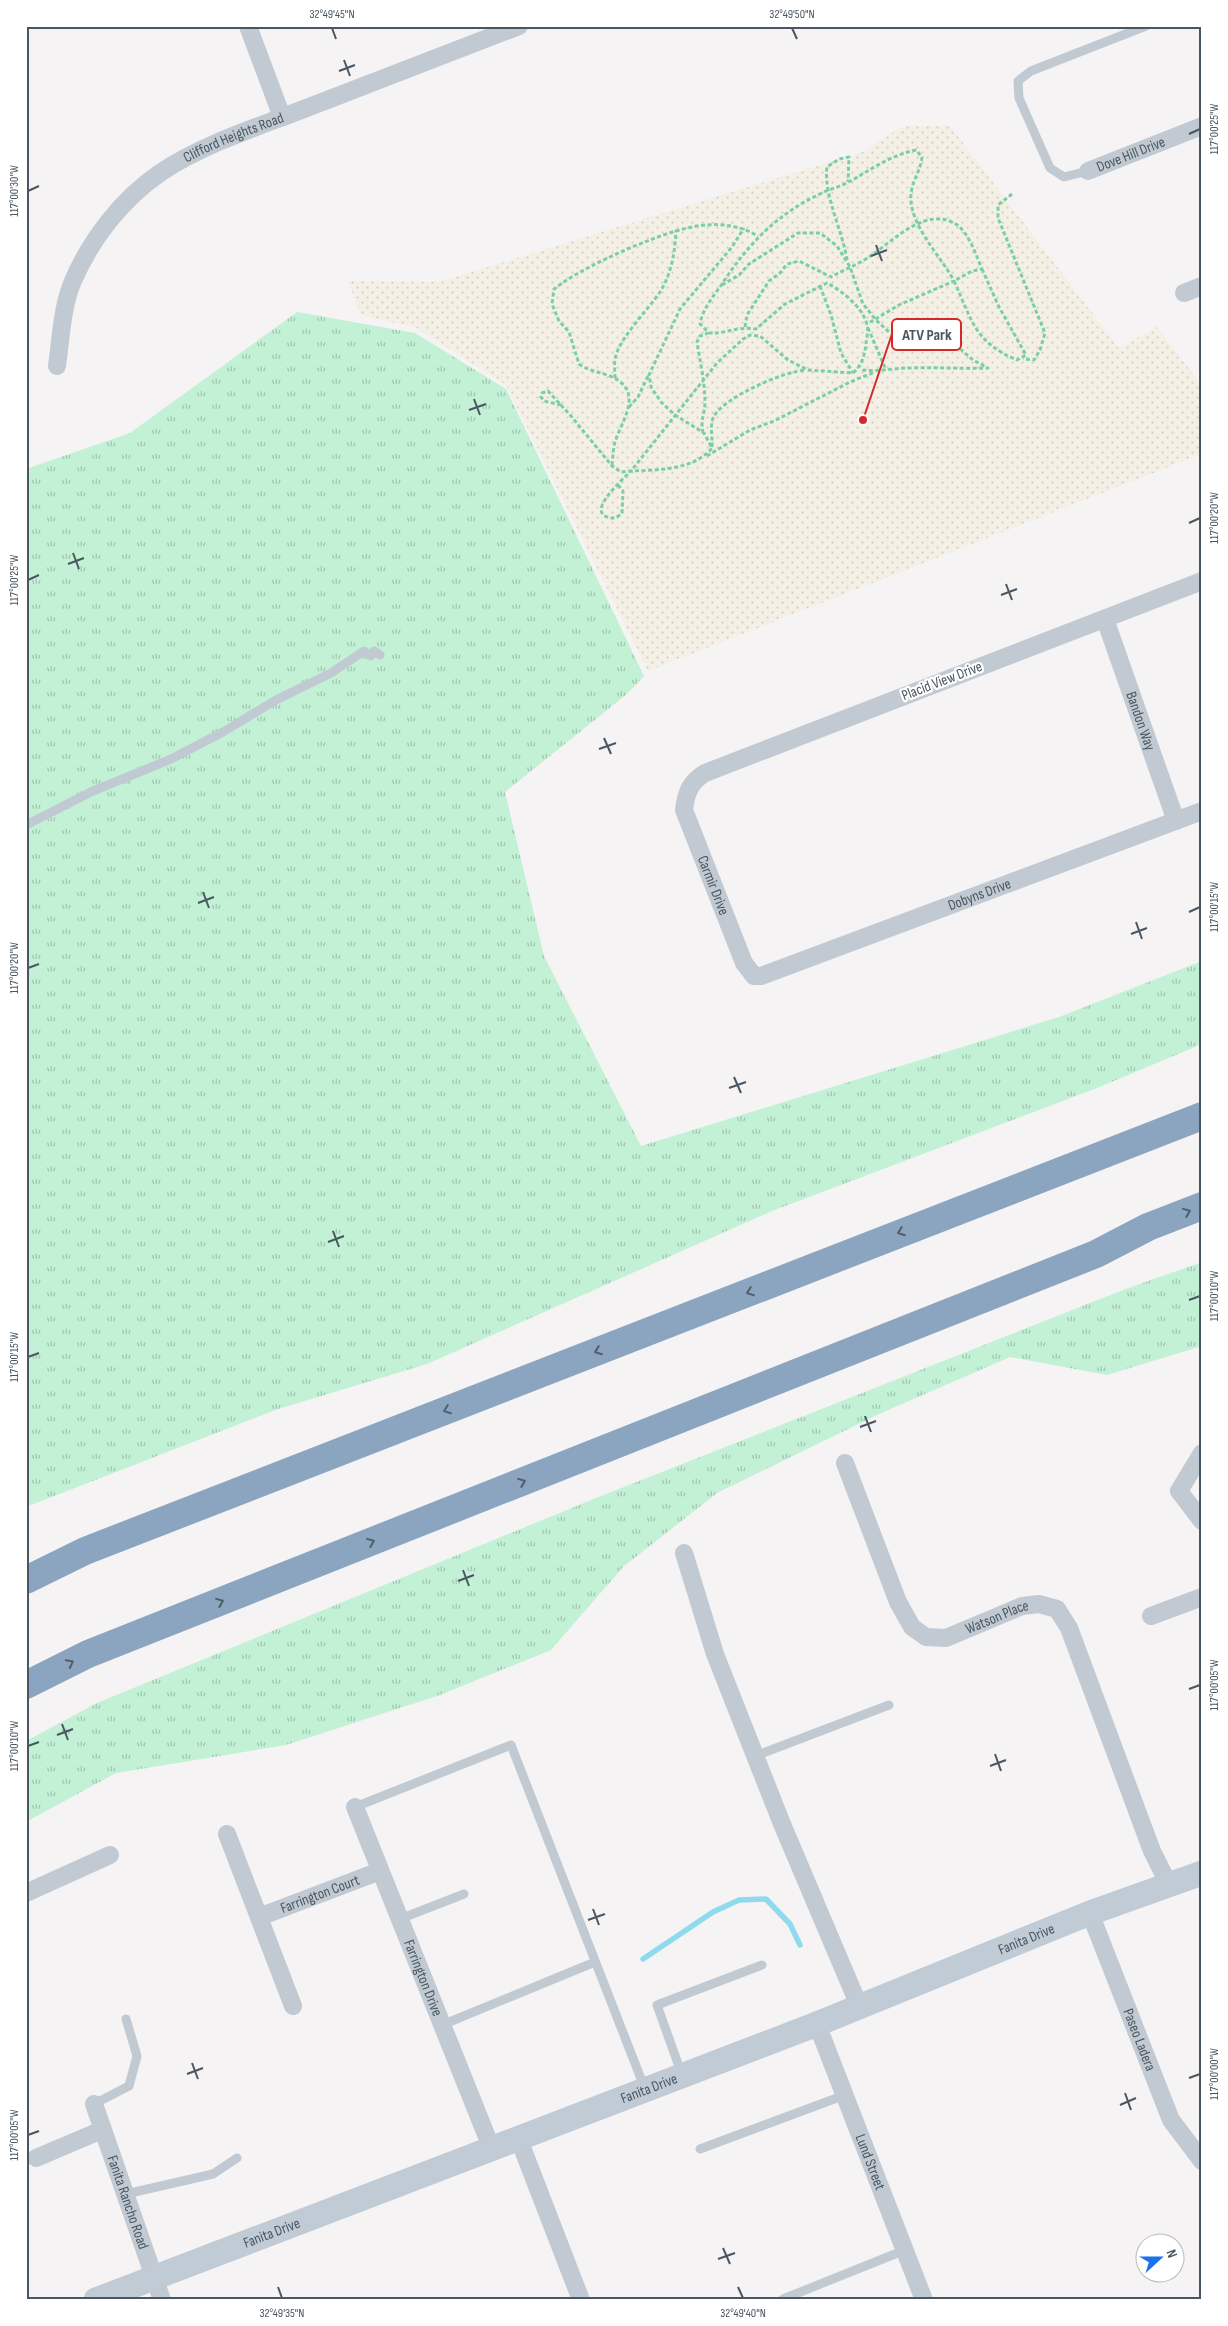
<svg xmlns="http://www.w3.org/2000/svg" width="1228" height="2326" font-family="'Sofia Sans Condensed',sans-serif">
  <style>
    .grass { fill: url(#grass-tufts) }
    .sand { fill: url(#sand-dots) }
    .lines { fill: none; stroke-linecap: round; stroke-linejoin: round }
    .stream { stroke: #90daee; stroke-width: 5.5 }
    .path { stroke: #7ad0a6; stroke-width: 3; stroke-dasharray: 4 2.5; stroke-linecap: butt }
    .service { stroke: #c1cad2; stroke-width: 9 }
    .minor { stroke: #c1cad2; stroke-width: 18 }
    .secondary { stroke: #c1cbd6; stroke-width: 25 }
    .motorway { stroke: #8ba5c1; stroke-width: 28 }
    .oneway { stroke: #505e6b }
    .ticks { fill: none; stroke: #4a5661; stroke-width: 2 }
    .labels { text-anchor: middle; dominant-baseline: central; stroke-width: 4.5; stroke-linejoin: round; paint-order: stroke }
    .street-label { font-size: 15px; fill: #4a5661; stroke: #fff }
    .leader { fill: none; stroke: #d62828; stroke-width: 2 }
    .callout-dot { fill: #d62828; stroke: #fff; stroke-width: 2 }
    .callout { fill: #fff; stroke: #d62828; stroke-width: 2 }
    .callout-label { font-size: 16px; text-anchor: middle; font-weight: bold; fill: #4a5661 }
    .neatline { fill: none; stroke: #4a5661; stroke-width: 2 }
    .ticks-label { font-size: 12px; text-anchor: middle; fill: #4a5661 }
  </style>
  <defs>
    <pattern id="grass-tufts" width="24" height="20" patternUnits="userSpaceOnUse" patternTransform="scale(1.25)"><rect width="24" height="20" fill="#c3f1d5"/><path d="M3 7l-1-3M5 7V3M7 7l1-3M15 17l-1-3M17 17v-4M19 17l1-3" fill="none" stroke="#a0c6b0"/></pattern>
    <pattern id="sand-dots" width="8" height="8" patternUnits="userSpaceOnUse" patternTransform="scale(1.25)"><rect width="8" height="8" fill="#f5f0e5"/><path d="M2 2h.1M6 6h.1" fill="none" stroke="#d4d0c7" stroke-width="1.8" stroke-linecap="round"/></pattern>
  </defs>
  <rect width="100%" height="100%" fill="#f5f3f3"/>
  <!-- grass -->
  <path class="grass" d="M297,312L415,333L506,389L644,676L627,694L505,792L544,956L641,1146L1059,1017L1202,961V1044L1097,1088L772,1211L427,1364L275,1410L26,1507V469L130,433Z
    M1202,1262V1346L1107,1375L1010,1357L879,1414L717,1493L623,1567L551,1650L440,1695L286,1745L116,1773L26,1822V1741L97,1703L596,1498L1123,1290Z"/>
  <!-- sand -->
  <path class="sand" d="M903,126H950L1119,348L1157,327L1202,386V454L648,671L506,385L417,328L361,315L348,281L439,282L862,152Z"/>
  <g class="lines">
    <!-- stream -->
    <path class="stream" d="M643,1959L713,1912L739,1900L766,1899L790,1924L800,1945"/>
    <!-- path -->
    <path class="path" d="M1012,194L998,205V218L1045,333L1040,350L1034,360L1023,359
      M847,260C843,232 823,194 827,167L839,159L849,157L848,182
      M982,269L999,307L1026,355L1017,360C974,342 972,320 954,281L972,271Z
      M722,285L739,275L749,264L798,233H820L837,246L850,267L863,304L876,320L890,333L941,341L958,347L973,360L988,368C962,369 936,367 910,368C894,368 879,372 863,370L861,367
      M820,286L831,315L841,353L853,373
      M745,327L747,315L769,281L780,273L787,264L799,261L831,277C843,270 857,265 869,257C892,242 924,207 954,223C968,230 976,255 982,269
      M868,328L886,370
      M615,378C615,372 614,365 615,359C619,338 648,310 660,292C672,273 675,251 676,230
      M561,405L544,401L541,397L542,393L548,391L571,416L612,466L621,472L631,471L717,363L743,339L750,335L760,336L788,360L808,370L853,373C862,365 864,357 866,345C866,339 869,331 867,325C863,307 842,291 827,283L785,304L756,329C737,326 726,334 709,333L700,324C703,308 713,297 722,284C748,244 778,213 822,193C830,189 839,187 847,183C869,171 890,155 916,150L922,157C921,170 912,181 911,194C908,224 941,256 954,281L899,305L867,324
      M629,407L638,397L648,376
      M703,433C700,418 705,415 705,402C705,382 700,362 697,342L700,336L708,333
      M712,447C713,437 709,425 714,416C725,397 784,371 806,370
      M707,456L750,430L774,421L850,382L875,372
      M612,465C613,458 613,449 615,442C621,422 644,393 614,378C603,372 590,372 579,364L569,332L559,321L552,304L554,289C578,271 605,259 632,247C673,231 716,212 758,236
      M618,485L623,491L622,513L616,518C579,518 622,480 631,471C658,470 694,470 712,448L704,433L675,415L661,402L651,387L649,375L680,309L732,247L744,228"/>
    <!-- service -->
    <path class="service" d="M1088,171L1064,177L1050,168L1019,98L1018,81L1031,71L1146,26
      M26,825L93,791L171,759L223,732L276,700L331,673L364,651L371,656L374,651L380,655
      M755,1756L889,1705
      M355,1807L511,1745L645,2089
      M400,1919L464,1894
      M442,2025L595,1962
      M682,2075L657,2005L762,1965
      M94,2104L129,2086L137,2056L126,2019
      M700,2149L845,2095
      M126,2194L213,2174L237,2158
      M783,2299L905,2250"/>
    <!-- minor -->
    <g class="minor">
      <path d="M248,26L282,117"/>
      <path id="s1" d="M1088,171L1202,126"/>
      <path d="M1184,293L1202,286"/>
      <path id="s2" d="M57,366C61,338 62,306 73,281C91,239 122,199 160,173C201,145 257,127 304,109C376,81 448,54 519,26"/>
      <path id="s3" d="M1202,581L705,773C690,782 686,793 684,810L744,963L754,976H761L1202,811"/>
      <path id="s4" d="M1105,619L1176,821"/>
      <path d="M1202,1453L1179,1491L1202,1521"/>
      <path id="s5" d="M845,1463L898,1602L912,1627L926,1637L946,1638L1022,1606L1039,1604L1057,1609L1069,1628L1152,1851L1169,1885"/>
      <path d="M684,1553L715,1654L782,1824L860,2008"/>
      <path d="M1151,1616L1202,1597"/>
      <path id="s6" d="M355,1807L491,2147"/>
      <path d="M227,1834L293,2006"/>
      <path d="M26,1893L110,1855"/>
      <path id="s7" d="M1090,1913L1171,2120L1202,2161"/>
      <path id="s8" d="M259,1917L380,1871"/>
      <path id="s9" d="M817,2024L924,2300"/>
      <path id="s10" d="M94,2104L162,2300"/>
      <path d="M518,2137L581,2300"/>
      <path d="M36,2158L102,2130"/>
    </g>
    <!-- secondary -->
    <path class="secondary" id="s11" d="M96,2300L817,2024L1090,1913L1202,1873"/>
    <!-- motorway -->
    <path class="motorway" d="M26,1580L85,1551L1202,1116
      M26,1685L88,1654L1096,1254L1148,1227L1202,1206"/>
  </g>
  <!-- one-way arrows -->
  <defs><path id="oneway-chevron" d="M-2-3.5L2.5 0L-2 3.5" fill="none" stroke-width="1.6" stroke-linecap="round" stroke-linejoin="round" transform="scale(1.25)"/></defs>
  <g class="oneway">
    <use href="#oneway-chevron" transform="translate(1187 1212) rotate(-22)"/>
    <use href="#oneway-chevron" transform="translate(901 1232) rotate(159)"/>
    <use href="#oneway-chevron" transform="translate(750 1292) rotate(159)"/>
    <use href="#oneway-chevron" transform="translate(598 1351) rotate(159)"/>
    <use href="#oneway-chevron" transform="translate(447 1410) rotate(159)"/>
    <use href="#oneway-chevron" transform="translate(522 1482) rotate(-22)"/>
    <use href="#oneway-chevron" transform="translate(371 1542) rotate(-22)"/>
    <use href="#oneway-chevron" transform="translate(220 1602) rotate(-22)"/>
    <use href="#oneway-chevron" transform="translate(70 1663) rotate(-27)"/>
  </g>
  <!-- ticks -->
  <path class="ticks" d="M332,28L336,39M792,28L797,39M344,60L350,76M339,71L355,65M1189,134L1200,129M28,191L39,186M876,245L882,261M871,256L887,250M474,399L480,415M469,410L486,404M1189,523L1200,518M73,553L79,569M68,564L84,558M28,580L39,575M1006,584L1012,600M1001,595L1017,589M604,738L611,754M599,749L616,743M203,892L209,908M198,903L214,897M1189,912L1200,907M1136,922L1142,939M1131,934L1147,928M28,968L39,964M734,1077L741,1093M729,1088L746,1082M333,1231L339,1247M328,1242L344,1236M1189,1300L1200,1296M28,1357L39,1353M865,1416L871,1432M860,1427L876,1421M463,1570L469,1586M458,1581L474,1575M1189,1689L1200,1685M62,1724L68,1740M57,1735L73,1729M28,1746L39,1742M995,1754L1001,1771M990,1766L1006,1760M593,1909L599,1925M588,1920L605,1914M192,2063L198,2079M187,2074L203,2068M1189,2078L1200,2074M1125,2093L1131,2110M1120,2105L1136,2098M28,2135L39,2131M723,2248L730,2264M718,2259L735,2253M278,2287L282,2298M738,2287L743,2298"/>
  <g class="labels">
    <!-- street labels -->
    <g class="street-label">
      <text stroke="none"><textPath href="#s2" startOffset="309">Clifford Heights Road</textPath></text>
      <text stroke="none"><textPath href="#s1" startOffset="46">Dove Hill Drive</textPath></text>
      <text transform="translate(942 681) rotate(-21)">Placid View Drive</text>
      <text stroke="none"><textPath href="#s4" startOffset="108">Bandon Way</textPath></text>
      <text stroke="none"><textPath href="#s3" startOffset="658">Carmir Drive</textPath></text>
      <text stroke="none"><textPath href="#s3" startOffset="998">Dobyns Drive</textPath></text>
      <text stroke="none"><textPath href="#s5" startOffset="270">Watson Place</textPath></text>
      <text stroke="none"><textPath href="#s8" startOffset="65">Farrington Court</textPath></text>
      <text stroke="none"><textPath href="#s11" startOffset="998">Fanita Drive</textPath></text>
      <text stroke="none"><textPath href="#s6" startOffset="184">Farrington Drive</textPath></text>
      <text stroke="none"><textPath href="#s7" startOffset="136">Paseo Ladera</textPath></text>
      <text stroke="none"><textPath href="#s11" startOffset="592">Fanita Drive</textPath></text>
      <text stroke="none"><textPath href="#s9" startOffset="148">Lund Street</textPath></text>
      <text stroke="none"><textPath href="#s10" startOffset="104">Fanita Rancho Road</textPath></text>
      <text stroke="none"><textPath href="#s11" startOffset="188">Fanita Drive</textPath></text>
    </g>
  </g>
  <!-- callouts -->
  <path class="leader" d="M863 420L892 334"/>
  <circle class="callout-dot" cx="863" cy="420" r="5"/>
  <rect class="callout" x="892" y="319" width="69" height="31" rx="5"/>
  <g class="callout-label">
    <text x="927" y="340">ATV Park</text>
  </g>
  <!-- border -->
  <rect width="1228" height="2326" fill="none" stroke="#ffffff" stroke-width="55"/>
  <!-- north arrow -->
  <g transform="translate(1160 2258) rotate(69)"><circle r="24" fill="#ffffff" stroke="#b7bbc0"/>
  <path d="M0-4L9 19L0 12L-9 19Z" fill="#1a73e8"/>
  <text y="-8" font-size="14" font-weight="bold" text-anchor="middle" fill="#4a5661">N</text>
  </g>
  <rect x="28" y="28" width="1172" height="2270" class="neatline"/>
  <g class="ticks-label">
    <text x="332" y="18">32°49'45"N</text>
    <text x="792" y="18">32°49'50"N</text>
    <text transform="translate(1214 129) rotate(-90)" y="4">117°00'25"W</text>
    <text transform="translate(14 191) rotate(-90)" y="4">117°00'30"W</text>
    <text transform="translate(1214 518) rotate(-90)" y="4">117°00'20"W</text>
    <text transform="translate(14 580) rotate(-90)" y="4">117°00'25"W</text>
    <text transform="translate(1214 907) rotate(-90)" y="4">117°00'15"W</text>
    <text transform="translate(14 968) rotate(-90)" y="4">117°00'20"W</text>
    <text transform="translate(1214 1296) rotate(-90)" y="4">117°00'10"W</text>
    <text transform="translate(14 1357) rotate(-90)" y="4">117°00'15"W</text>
    <text transform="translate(1214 1685) rotate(-90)" y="4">117°00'05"W</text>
    <text transform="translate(14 1746) rotate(-90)" y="4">117°00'10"W</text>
    <text transform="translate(1214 2074) rotate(-90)" y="4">117°00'00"W</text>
    <text transform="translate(14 2135) rotate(-90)" y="4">117°00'05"W</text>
    <text x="282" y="2317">32°49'35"N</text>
    <text x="743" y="2317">32°49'40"N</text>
  </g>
</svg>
